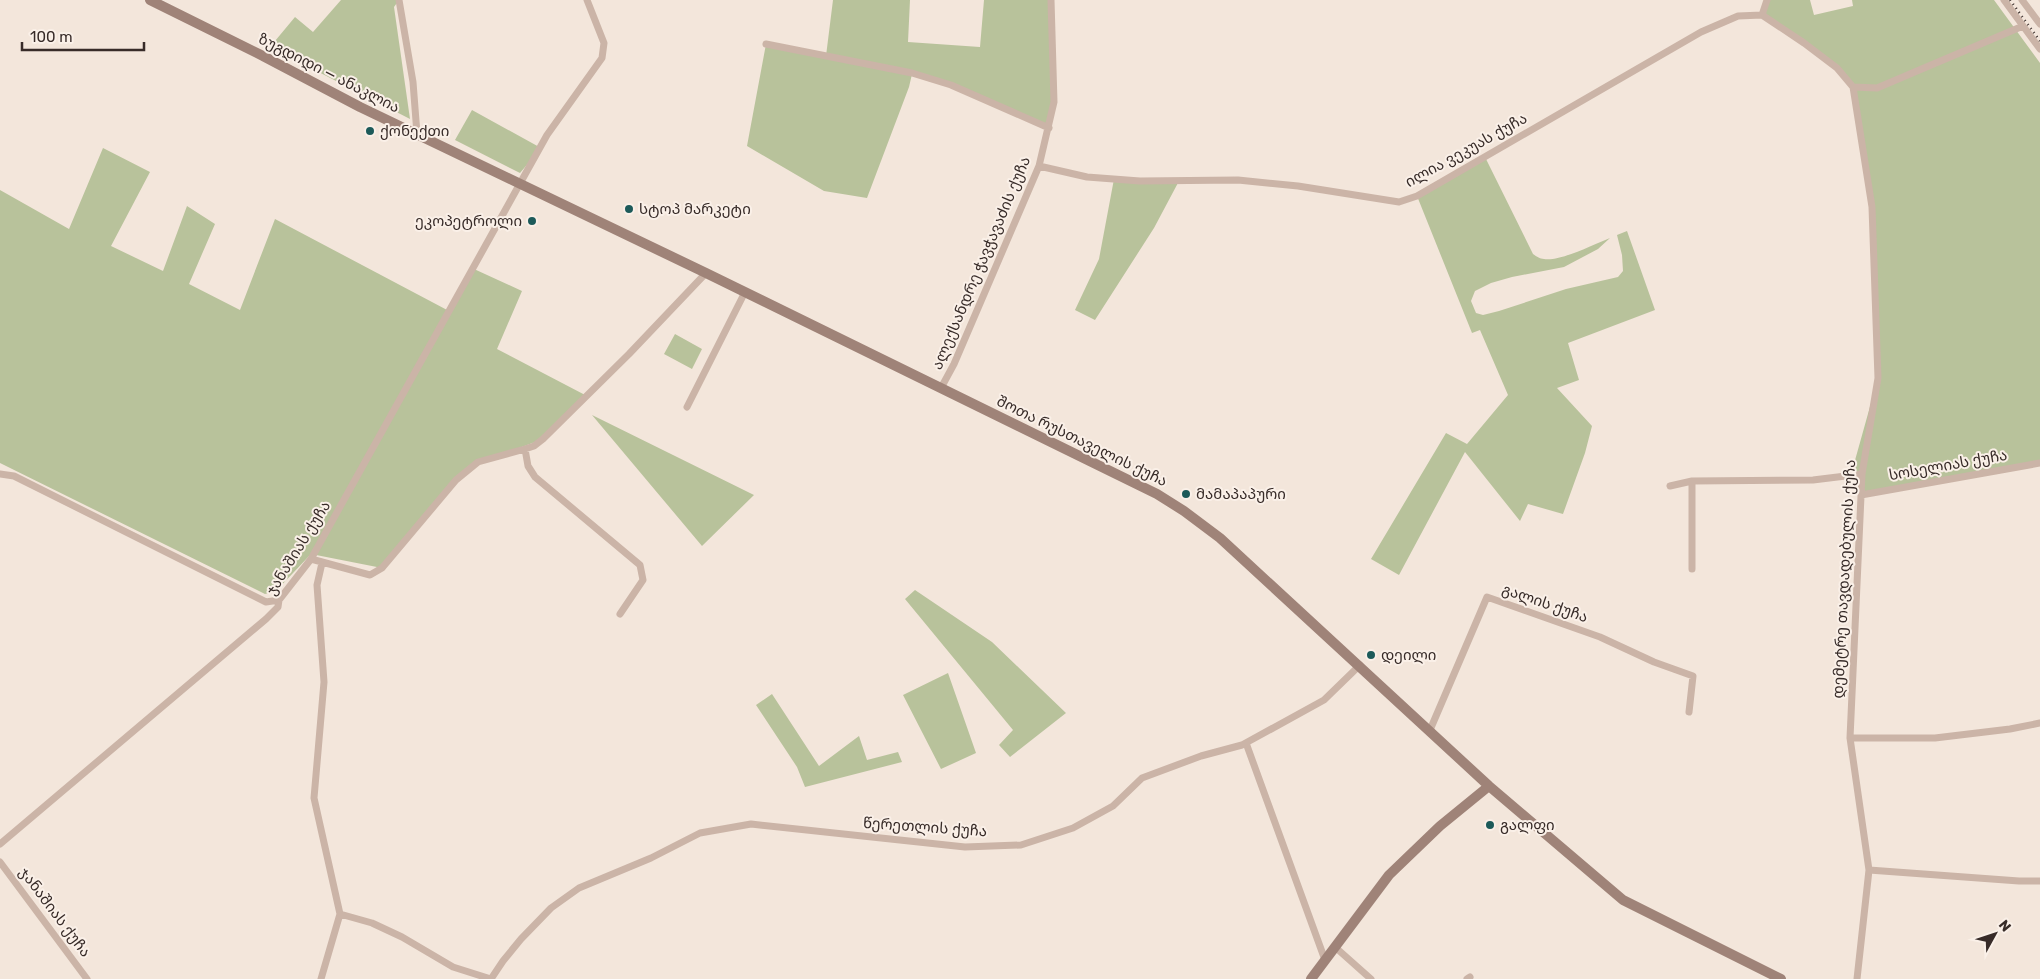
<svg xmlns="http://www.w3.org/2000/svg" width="2040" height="979" font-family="Rubik,'Noto Sans Georgian',sans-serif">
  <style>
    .green { fill: #b8c29b }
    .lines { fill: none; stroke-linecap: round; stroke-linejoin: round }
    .minor { stroke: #cbb4a7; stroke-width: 7 }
    .secondary { stroke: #9f8378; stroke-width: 10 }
    .rail { stroke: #372b28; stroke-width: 2.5; stroke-dasharray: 1 4; stroke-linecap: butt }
    .poi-dot { fill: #1c5a59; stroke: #faf0e8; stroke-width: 2 }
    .labels { text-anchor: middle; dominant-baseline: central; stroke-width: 4; stroke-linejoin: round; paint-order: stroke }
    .street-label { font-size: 15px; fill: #372b28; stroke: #faf0e8 }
    .poi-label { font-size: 15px; fill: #372b28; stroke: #faf0e8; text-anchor: start }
  </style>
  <rect width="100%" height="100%" fill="#f3e6db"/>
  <!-- green -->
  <path class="green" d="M341,0H399L394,7L410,119L270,47L295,17L313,32Z
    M833,0H910L908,42L980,47L984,0H1051L1054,102L1049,128L951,85L912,74L909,87L867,198L824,191L747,146L766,44L826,56Z
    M1767,0H1810L1814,15L1853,6L1852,0H1994L2040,63V463L1861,495L1852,471L1878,378L1872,207L1853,88L1837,68L1762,15Z
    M472,110L541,148L520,173L455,140Z
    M103,148L150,172L111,246L163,271L187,206L215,224L189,284L240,310L275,219L449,311L474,269L522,291L497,349L587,396L543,439L471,466L382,568L311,554L276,591L265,594L0,463V190L69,229Z
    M1485,157L1533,254C1536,256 1540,259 1544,259C1559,262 1595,244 1610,238L1598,249L1564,267L1512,277L1491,283L1475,291L1471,301L1476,313L1483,315L1499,311L1566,289L1618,277L1623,271L1622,255L1617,235L1627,231L1655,310L1568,343L1579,380L1557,388L1592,426L1585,453L1563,514L1528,504L1520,521L1465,452L1399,575L1371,559L1446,433L1467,444L1508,395L1480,330L1472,333L1417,196Z
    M1114,179L1179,181L1154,228L1095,320L1075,310L1099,259Z
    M675,334L702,349L692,369L664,354Z
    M592,415L754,495L702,546Z
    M915,590L992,642L1066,713L1010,757L999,745L1013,730L905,599Z
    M948,673L976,753L941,769L903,695Z
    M772,694L819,766L859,736L867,760L898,752L902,762L805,787L797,767L756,705Z"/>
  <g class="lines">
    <!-- minor -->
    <path class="minor" d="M399,0L413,82L417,134
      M2004,0L2040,49
      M2022,0L2040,24
      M1762,15L1804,43L1837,68L1853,87L1872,207L1878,378L1862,474L1850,738L1869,870L1857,979
      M1762,15L1767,0
      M766,44L912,73L951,85L1049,128
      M1853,87L1877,88L2023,26
      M1039,166L1087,177L1140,181L1238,180L1298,186L1399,202L1417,196L1701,32L1738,16L1762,15
      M941,388L954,364L1039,166L1054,102L1051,0
      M687,407L745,292
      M525,449L528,466L535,477L640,565L643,580L620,614
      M0,474L14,476L266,602L279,600
      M1670,486L1692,481L1813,480L1862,474
      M1861,495L2040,463
      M311,559L370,575L382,568L456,480L478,462L525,449L534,446L543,439L629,354L706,273
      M1692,569V481
      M1430,730L1487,597L1600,637L1654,662L1693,676L1689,712
      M1850,738H1935L2010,729L2040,723
      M1246,743L1325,960
      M0,844L266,619L278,607L279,600L311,559L547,135L602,58L604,43L587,0
      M0,862L87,979
      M1869,870L2019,881H2040
      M340,914L372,923L402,937L453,967L491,979
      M1335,947L1371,979
      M321,979L340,914L314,798L324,682L317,585L322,563
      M491,979L503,961L521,939L551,908L579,888L651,858L700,833L751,824L965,847L1021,845L1073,828L1113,806L1142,778L1201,756L1242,745L1324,700L1360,665
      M1467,979L1470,977"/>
    <!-- secondary -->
    <path class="secondary" d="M150,0L263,56L360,107L706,273L1157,494L1184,511L1220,538L1489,786L1623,900L1781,979
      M1311,979L1389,875L1440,826L1489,786"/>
    <!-- rail -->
    <path class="rail" d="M2010,0L2040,41"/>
  </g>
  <!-- markers -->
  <g class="poi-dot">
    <circle cx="370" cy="131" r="5"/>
    <circle cx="629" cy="209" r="5"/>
    <circle cx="532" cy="221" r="5"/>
    <circle cx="1186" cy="494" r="5"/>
    <circle cx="1371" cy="655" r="5"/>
    <circle cx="1490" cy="825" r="5"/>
  </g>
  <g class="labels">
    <!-- street labels -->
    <g class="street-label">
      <text transform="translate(329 73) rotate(27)">ზუგდიდი — ანაკლია</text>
      <text transform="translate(1466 150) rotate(-29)">ილია ვეკუას ქუჩა</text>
      <text transform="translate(981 263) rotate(-67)">ალექსანდრე ჭავჭავაძის ქუჩა</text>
      <text transform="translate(1082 441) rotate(26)">შოთა რუსთაველის ქუჩა</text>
      <text transform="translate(1948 465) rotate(-10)">სოსელიას ქუჩა</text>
      <text transform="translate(298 548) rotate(-58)">ჯანაშიას ქუჩა</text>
      <text transform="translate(1844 579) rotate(-87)">დემეტრე თავდადებულის ქუჩა</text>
      <text transform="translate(1545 603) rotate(19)">გალის ქუჩა</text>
      <text transform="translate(925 827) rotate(4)">წერეთლის ქუჩა</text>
      <text transform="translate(55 912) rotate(53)">ჯანაშიას ქუჩა</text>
    </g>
    <!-- poi labels -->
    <g class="poi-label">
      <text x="380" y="131">ქონექთი</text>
      <text x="639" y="209">სტოპ მარკეტი</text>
      <text x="522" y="221" text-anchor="end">ეკოპეტროლი</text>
      <text x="1196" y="494">მამაპაპური</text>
      <text x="1381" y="655">დეილი</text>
      <text x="1500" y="825">გალფი</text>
    </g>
  </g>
  <!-- north arrow -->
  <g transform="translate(1995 934) rotate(50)" stroke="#faf0e8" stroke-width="4" paint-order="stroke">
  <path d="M0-4L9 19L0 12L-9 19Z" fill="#372b28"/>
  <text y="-8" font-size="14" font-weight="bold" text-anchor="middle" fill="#372b28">N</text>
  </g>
  <!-- scale -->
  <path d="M22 42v8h122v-8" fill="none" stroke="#372b28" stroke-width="2.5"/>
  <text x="30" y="42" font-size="15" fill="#372b28" stroke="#faf0e8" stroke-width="4" paint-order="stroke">100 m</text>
</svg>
